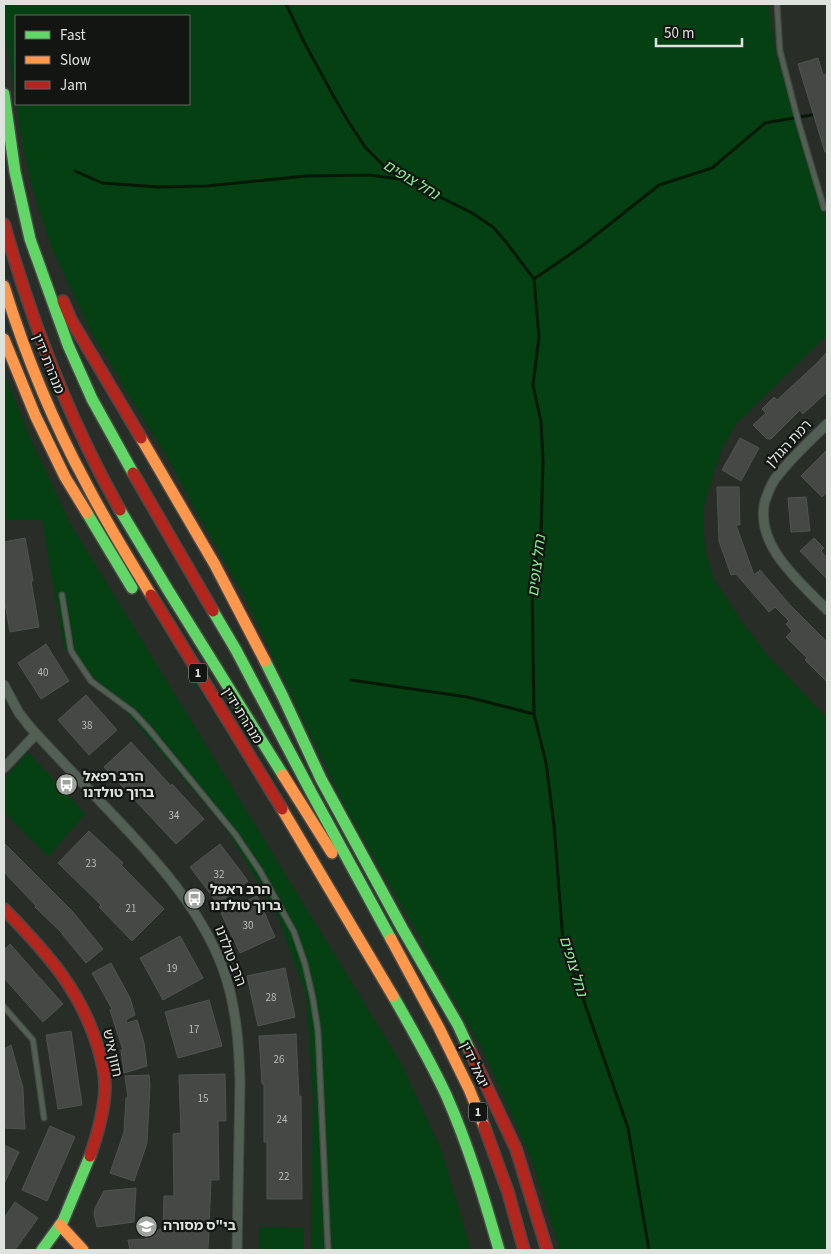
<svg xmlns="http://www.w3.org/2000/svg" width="831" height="1254" font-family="'Source Sans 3','Noto Sans Hebrew',sans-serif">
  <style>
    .green { fill: #054012; fill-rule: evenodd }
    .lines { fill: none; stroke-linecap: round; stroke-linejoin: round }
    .stream { stroke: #051906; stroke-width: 3 }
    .building { fill: #454845; stroke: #505450 }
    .lane-casing { stroke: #464946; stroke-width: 7 }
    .street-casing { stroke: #464946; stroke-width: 11 }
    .fast-casing { stroke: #464946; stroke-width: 14 }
    .slow-casing { stroke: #464946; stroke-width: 14 }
    .jam-casing { stroke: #464946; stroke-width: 14 }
    .lane { stroke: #516053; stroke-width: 4.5 }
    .street { stroke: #516053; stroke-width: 9 }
    .fast { stroke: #63d668; stroke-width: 11 }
    .slow { stroke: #ff974d; stroke-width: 11 }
    .jam { stroke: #b3261e; stroke-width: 11 }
    .labels { text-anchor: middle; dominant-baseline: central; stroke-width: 4.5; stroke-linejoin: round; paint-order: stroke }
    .number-label { font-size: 11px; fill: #b8bcb8 }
    .shield { fill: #121512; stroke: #a1a5a1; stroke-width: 1 }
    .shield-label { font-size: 12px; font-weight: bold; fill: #dee3de }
    .street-label { font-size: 14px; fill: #dee3de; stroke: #121512 }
    .poi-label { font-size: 14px; font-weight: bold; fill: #dee3de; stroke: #121512; text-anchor: start }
    .water-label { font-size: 15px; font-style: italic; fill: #87ee92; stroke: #121512 }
  </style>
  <rect width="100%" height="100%" fill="#282d28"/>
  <!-- green -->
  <path class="green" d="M4,4H769L775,50L824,216L827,215V335L736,424L721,450L717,465L714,470L703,511L705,550L714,579L742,622L767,655L827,718V1250H560L531,1158L480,1045L433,964L420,938L344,805L243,594L192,504L168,459L126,391L109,361L93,336L52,249L37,204L24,155L4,26ZM16,16H189V104H16Z
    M4,372L30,438L71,525L401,1063L442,1152L471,1250H311L313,1094L306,995L276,911L223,825L109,692L64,648L42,520H4Z
    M28,752L85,814L48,857L4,812V779Z
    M259,1227L304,1228V1250H259Z"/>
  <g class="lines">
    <!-- stream -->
    <path class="stream" d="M286,4L304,42L334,97L348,121L365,147L386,168L408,181L472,213L493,227L506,242L534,279L539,337L533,385L541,422L543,461L541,532L532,583L534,714L546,763L554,825L563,941L628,1128L649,1250
      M75,171L102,183L158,187L207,186L306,176L370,175L406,180
      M534,279L582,246L659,185L712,168L765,123L817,114
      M351,680L467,697L534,714"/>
  </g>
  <!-- building -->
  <path class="building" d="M818,58L823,75L825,74L827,80V152H825L798,64Z
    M827,352V392L803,414L800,410L771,439H767L753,425L766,413L762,409L774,397L777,400L816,364Z
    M740,438L759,448L741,481L722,470Z
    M827,450V492L822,497L801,476Z
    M717,487H739L740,525H736L754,575L760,570L790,605L827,642V682L805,660L807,658L786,637L792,631L786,624L789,621L775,607L769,612L736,574L731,575L719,541Z
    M806,497L810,531L791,532L788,498Z
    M25,538L33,581H31L39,627L10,632L4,598V542Z
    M814,538L824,548L821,551L827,558V579L800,551Z
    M46,644L69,681L41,699L18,663Z
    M86,695L117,730L89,755L58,720Z
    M131,742L171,786L172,784L204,819L176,844L104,767Z
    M89,831L123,863L121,865L164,909L132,941L99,907L101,905L58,863Z
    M4,843L73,912L103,949L86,963L62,934H63L35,907L36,906L4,872Z
    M220,844L248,881L218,904L190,867Z
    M257,896L275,937L240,953L221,913Z
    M180,936L203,978L163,1000L140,958Z
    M10,944L63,1004L43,1022L4,978V950Z
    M111,963L130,998L135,1015L126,1020L127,1023L137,1020L144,1043L147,1066L124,1073L121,1050H123L110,1010L112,1009L92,973Z
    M285,968L295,1017L258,1026L247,976Z
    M209,1000L222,1046L178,1058L165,1012Z
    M71,1031L82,1105L58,1109L46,1035Z
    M296,1034L299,1096H301L302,1199H267V1142H264V1084H262L259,1036Z
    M11,1045L23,1088L24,1114H23H24L25,1129L4,1128V1049Z
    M225,1074L226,1121H218L219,1180H211L208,1250H130L128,1240L146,1239L144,1233L163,1229L164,1196H174L173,1134L181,1133L179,1075Z
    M149,1075L150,1085L147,1143L134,1181L110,1173L124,1132L126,1098H128L125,1076Z
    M50,1126L75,1137L47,1201L22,1190Z
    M4,1145L19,1152L4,1184Z
    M136,1188L134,1222L97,1227L94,1214L95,1208L104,1191Z
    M15,1202L38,1218L15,1250H4V1218Z"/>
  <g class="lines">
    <defs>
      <path id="lane" d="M777,4L780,51L799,124L824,208
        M62,595L71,651L91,681L133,712L148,728L235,834L260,871L294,932L305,964L313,999L318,1031L328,1250
        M4,1007L33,1040L44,1118"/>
      <path id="street" d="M827,424C811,440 793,456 779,474C772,481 768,492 765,501C754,545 800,582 827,610
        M4,685L19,713L30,727C57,757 86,786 114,816C157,861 199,907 222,966C236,1003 239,1043 240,1082L237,1250
        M4,768L36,734"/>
      <path id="fast" d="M4,94L15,172L30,239L68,345L92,399L133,473
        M120,510L168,590L283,775
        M87,513L132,588
        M213,611L236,650L311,792L391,939
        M265,661L283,697L321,779L402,928L458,1025L470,1051
        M393,996C412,1029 431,1062 447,1097C469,1147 484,1198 499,1250
        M42,1250L63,1221L90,1156"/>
      <path id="slow" d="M4,286C25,354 52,420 86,483C106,522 129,559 151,595
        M4,339L35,415L65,477L87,513
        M141,438L215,565L265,661
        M283,775L332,853
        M282,809L393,996
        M391,939L439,1028L469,1089L484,1126
        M60,1225L83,1250"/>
      <path id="jam" d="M4,224C32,323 69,420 120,510
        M63,301L71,320L141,438
        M133,473L213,611
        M151,595L282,809
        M4,909C46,952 82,991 99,1051C102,1061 105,1073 105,1085C105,1109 98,1133 90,1156
        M470,1051L516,1149L547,1250
        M484,1126L508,1192L524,1250"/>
    </defs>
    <!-- lane casing -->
    <use href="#lane" class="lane-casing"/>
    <!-- street casing -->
    <use href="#street" class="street-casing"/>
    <!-- fast casing -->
    <use href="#fast" class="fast-casing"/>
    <!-- slow casing -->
    <use href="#slow" class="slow-casing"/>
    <!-- jam casing -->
    <use href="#jam" class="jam-casing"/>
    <!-- lane -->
    <use href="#lane" class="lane"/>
    <!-- street -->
    <use href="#street" class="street"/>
    <!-- fast -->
    <use href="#fast" class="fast"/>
    <!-- slow -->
    <use href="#slow" class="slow"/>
    <!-- jam -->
    <use href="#jam" class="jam"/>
  </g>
  <!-- icons -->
  <defs>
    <symbol id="bus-disc" viewBox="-11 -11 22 22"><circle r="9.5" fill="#9ea39e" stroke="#121512"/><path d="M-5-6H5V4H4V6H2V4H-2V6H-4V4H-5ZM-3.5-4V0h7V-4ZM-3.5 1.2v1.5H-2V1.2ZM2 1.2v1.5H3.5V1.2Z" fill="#fff"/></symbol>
    <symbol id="school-disc" viewBox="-11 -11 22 22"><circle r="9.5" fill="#9ea39e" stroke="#121512"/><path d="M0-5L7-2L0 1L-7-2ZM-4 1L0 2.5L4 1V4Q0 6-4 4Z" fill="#fff"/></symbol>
  </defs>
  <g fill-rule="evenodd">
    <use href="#bus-disc" x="54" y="772" width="25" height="25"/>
    <use href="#bus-disc" x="182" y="886" width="25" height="25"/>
    <use href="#school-disc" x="134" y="1214" width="25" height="25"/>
  </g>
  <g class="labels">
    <!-- number labels -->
    <g class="number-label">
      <text x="43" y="672">40</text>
      <text x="87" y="725">38</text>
      <text x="174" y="815">34</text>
      <text x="91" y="863">23</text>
      <text x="219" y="874">32</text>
      <text x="131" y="908">21</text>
      <text x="248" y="925">30</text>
      <text x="172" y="968">19</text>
      <text x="271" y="997">28</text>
      <text x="194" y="1029">17</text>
      <text x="279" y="1059">26</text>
      <text x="203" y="1098">15</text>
      <text x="282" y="1119">24</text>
      <text x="284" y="1176">22</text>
    </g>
    <!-- shield labels -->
    <g class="shield">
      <rect x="189" y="663.5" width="18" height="19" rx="4"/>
      <rect x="469" y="1102.5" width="18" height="19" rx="4"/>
    </g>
    <g class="shield-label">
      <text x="198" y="673">1</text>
      <text x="478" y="1112">1</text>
    </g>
    <!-- street labels -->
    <g class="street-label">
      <text transform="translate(48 364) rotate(68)">מנהרת ידין</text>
      <text transform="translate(789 444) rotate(-47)">רמת הגולן</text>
      <text transform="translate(242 716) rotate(58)">מנהרת ידין</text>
      <text transform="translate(230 956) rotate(69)">הרב טולדנו</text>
      <text transform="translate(112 1053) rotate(78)">חזון איש</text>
      <text transform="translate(474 1065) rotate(65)">יגאל ידין</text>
    </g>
    <!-- poi labels -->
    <g class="poi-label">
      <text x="83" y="777">הרב רפאל<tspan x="83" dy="16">ברוך טולדנו</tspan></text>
      <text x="210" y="890">הרב ראפל<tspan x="210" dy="16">ברוך טולדנו</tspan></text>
      <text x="163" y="1226">בי"ס מסורה</text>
    </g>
    <!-- water labels -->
    <g class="water-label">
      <text transform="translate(411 180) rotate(31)">נחל צופים</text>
      <text transform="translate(537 566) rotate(-83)">נחל צופים</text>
      <text transform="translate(573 966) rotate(73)">נחל צופים</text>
    </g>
  </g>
  <!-- border -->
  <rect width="831" height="1254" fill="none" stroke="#dee3de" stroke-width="10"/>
  <!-- legend -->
  <rect x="15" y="15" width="175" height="90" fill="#121512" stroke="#646764"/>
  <rect x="25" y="31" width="25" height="8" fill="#63d668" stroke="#646764"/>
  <text x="60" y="40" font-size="15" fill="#dee3de">Fast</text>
  <rect x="25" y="56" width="25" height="8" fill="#ff974d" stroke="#646764"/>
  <text x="60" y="65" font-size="15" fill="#dee3de">Slow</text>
  <rect x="25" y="81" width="25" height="8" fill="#b3261e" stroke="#646764"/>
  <text x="60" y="90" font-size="15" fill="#dee3de">Jam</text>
  <!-- scale -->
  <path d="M656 38v8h86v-8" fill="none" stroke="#dee3de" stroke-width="2.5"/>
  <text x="664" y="38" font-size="15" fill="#dee3de" stroke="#121512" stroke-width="4" paint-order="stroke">50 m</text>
</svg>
